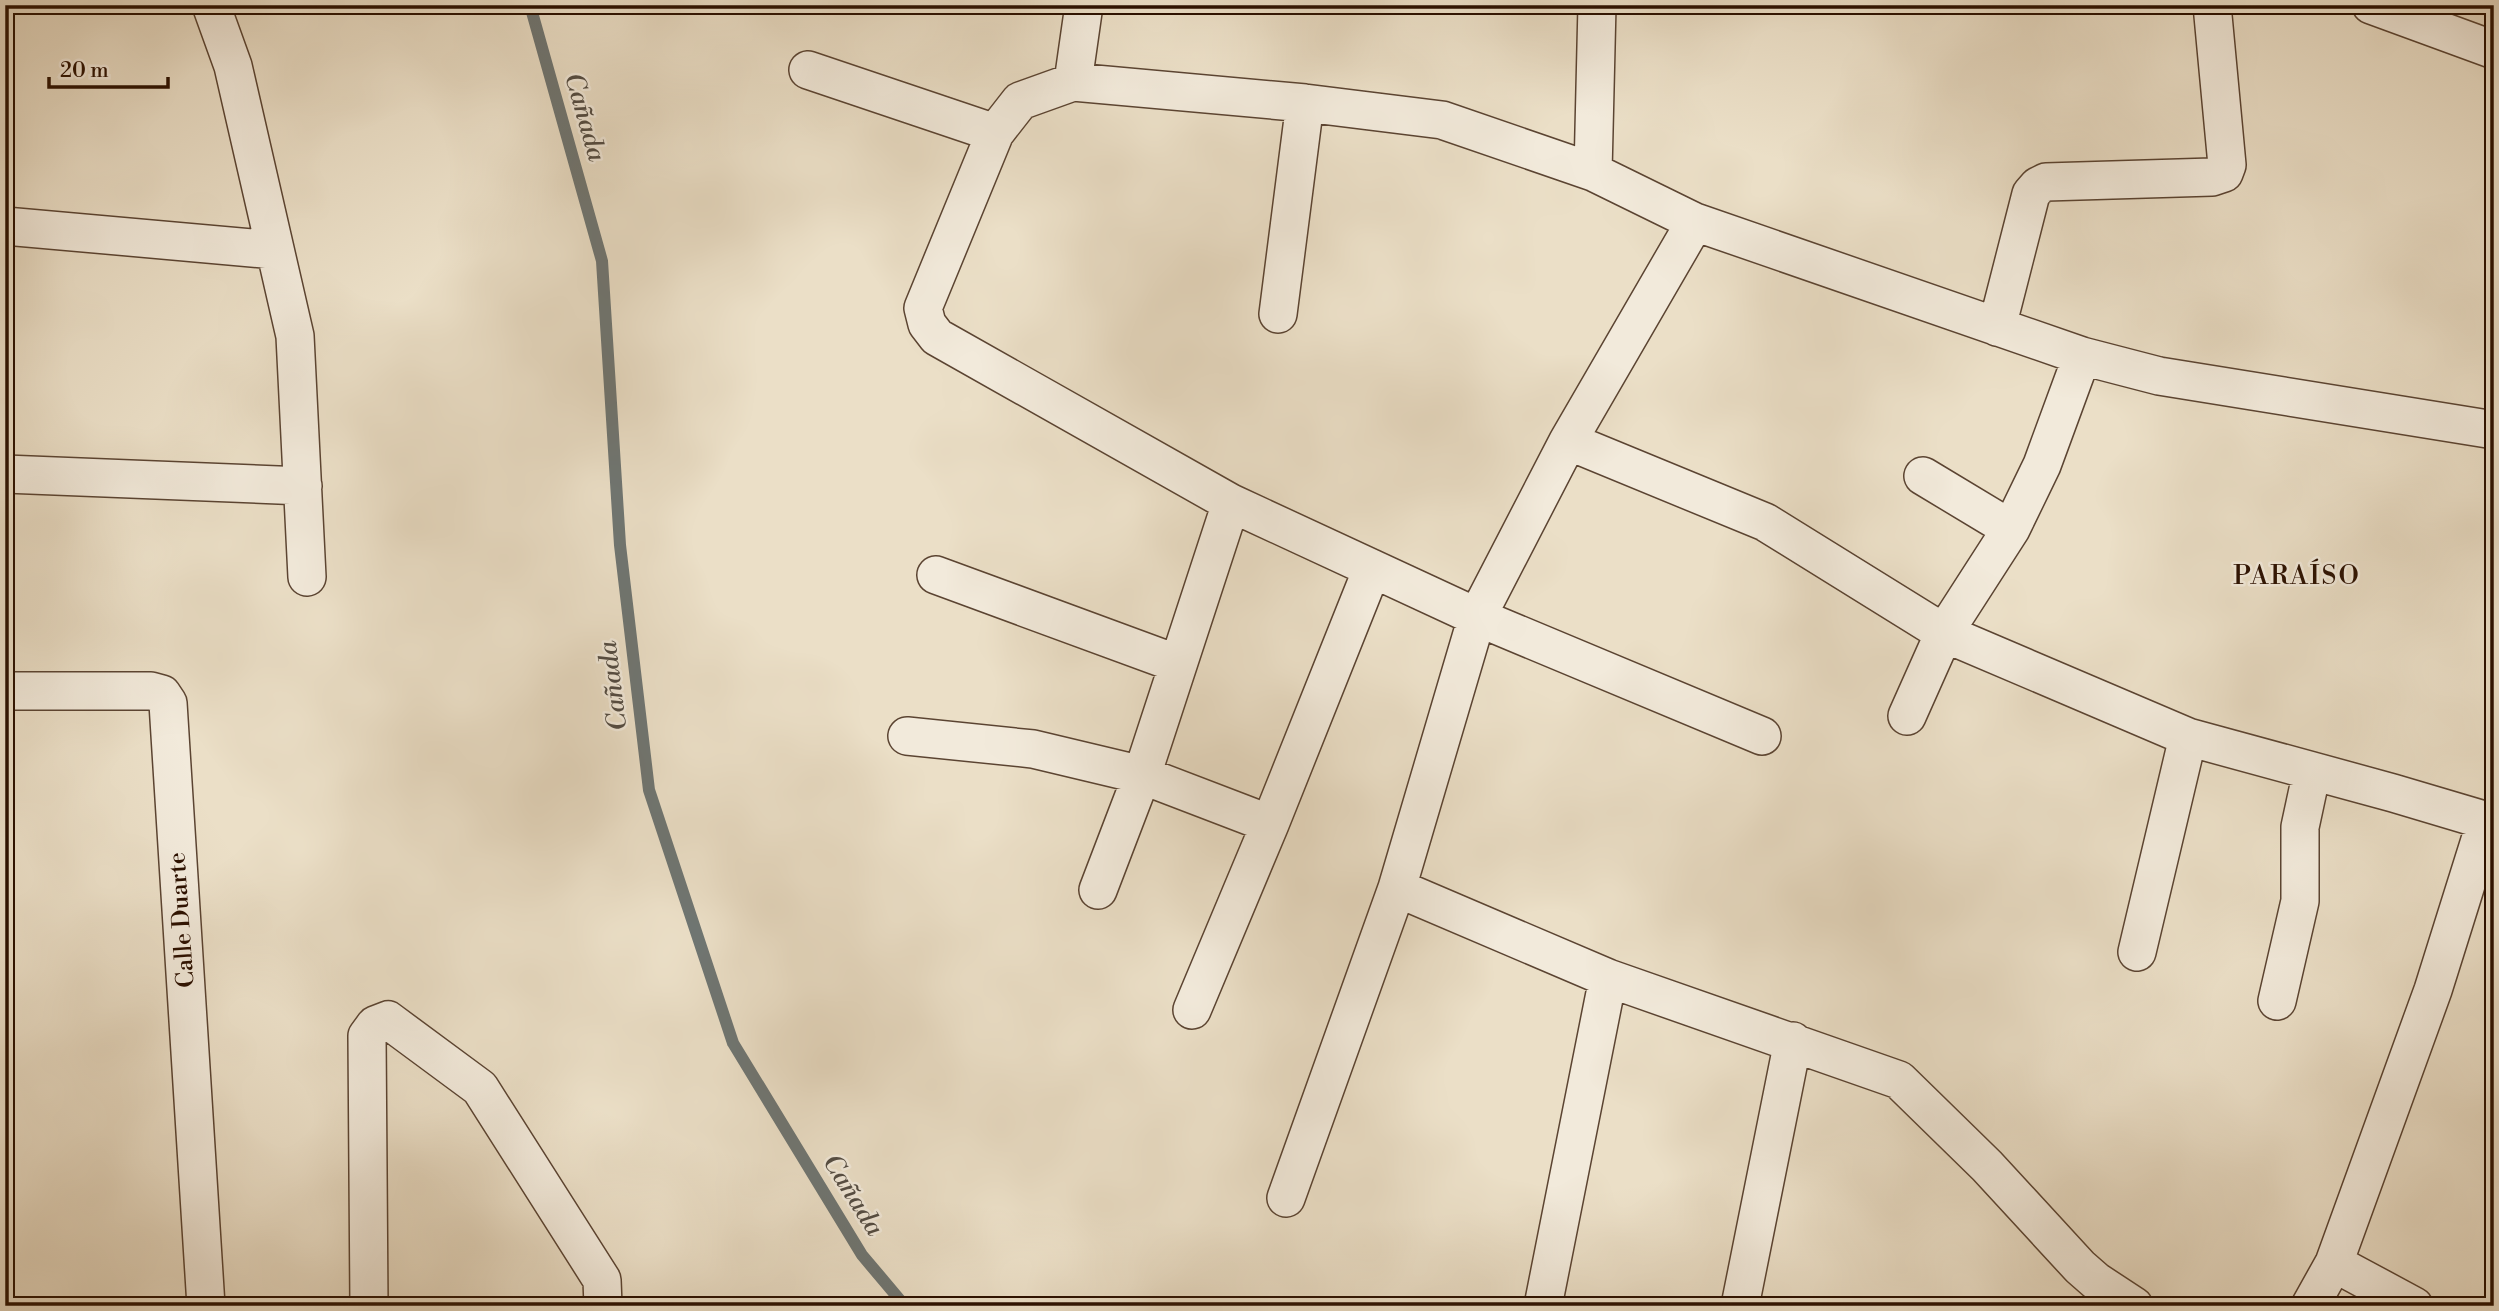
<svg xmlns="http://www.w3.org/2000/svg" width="2499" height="1311" font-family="'Libre Bodoni',serif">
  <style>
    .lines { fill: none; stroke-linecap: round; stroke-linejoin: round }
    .stream { stroke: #6f7673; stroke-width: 12 }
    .minor-casing { stroke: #5b4432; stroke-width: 40 }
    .minor { stroke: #f2eadb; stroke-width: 37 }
    .labels { text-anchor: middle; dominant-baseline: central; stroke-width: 5; stroke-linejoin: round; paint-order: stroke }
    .street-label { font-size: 24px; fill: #2b1000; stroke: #f2eadb }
    .water-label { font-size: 26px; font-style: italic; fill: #534c43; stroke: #f2eadb }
    .neighbourhood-label { font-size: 26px; letter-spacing: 2px; fill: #2b1000; stroke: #f2eadb }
  </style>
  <rect width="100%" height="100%" fill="#ebdfc7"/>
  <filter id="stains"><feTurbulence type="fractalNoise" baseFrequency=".00286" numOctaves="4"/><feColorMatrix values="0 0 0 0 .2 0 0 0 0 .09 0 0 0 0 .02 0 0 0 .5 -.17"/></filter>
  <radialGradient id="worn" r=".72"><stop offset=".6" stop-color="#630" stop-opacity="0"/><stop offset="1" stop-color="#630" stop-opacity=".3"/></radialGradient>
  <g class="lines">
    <!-- stream -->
    <path class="stream" d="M530,5L602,261L620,545L649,790L733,1043L862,1255L905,1306"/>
    <defs>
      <path id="minor" d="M211,5L233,66L295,336L307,577
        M2371,5L2494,50
        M808,70L995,133
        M1073,82L1084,5
        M1593,172L1597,5
        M5,226L275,250
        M1278,314L1305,103
        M1997,327L2031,194L2038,186L2046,182L2212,177L2224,173L2227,165L2212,5
        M1568,441L1765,522L1944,633L2188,737L2393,793L2494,823
        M5,474L303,486
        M1923,476L2011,529
        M936,575L1178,664
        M5,691H151L162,694L168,703L206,1306
        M1907,716L1944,633L2011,529L2042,465L2082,356
        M907,736L1033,749L1142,775L1270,824
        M1762,736L1477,617L1231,503L937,337L927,324L923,308L995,133L1020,101L1073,82L1305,103L1442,120L1593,172L1695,222L2082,356L2159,376L2494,430
        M1397,888L1608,978L1899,1080L1987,1166L2080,1267L2096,1281L2134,1306
        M1098,890L1142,775L1231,503
        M2137,952L2188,737
        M2277,1001L2300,901V827L2312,771
        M1192,1010L1270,824L1372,569
        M1286,1198L1397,888L1477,617L1568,441L1695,222
        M2334,1263L2414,1306
        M369,1306L367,1036L375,1025L388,1020L480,1088L602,1280L603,1306
        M1543,1306L1608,978
        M1740,1306L1793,1041
        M2310,1306L2334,1263L2433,990L2486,821"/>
    </defs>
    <!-- minor casing -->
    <use href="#minor" class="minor-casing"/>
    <!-- minor -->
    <use href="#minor" class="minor"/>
  </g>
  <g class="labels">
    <!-- street labels -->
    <g class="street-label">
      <text transform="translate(182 920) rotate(-94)">Calle Duarte</text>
    </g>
    <!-- water labels -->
    <g class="water-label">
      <text transform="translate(585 117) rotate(74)">Cañada</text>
      <text transform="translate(613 686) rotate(-97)">Cañada</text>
      <text transform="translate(853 1195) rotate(58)">Cañada</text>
    </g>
    <!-- neighbourhood labels -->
    <g class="neighbourhood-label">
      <text x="2297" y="576">PARAÍSO</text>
    </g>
  </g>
  <!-- margin -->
  <rect width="2499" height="1311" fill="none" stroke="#ebdfc7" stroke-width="28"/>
  <rect x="7" y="7" width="2485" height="1297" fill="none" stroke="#2b1000" stroke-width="3.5"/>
  <rect x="14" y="14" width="2471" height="1283" fill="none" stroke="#2b1000" stroke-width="2"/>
  <!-- scale -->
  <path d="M49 77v10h119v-10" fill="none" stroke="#2b1000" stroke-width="3.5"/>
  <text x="60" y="77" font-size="21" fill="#2b1000" stroke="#f2eadb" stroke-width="5" paint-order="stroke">20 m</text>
  <rect width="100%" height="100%" filter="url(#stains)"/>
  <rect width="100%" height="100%" fill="url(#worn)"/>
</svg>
